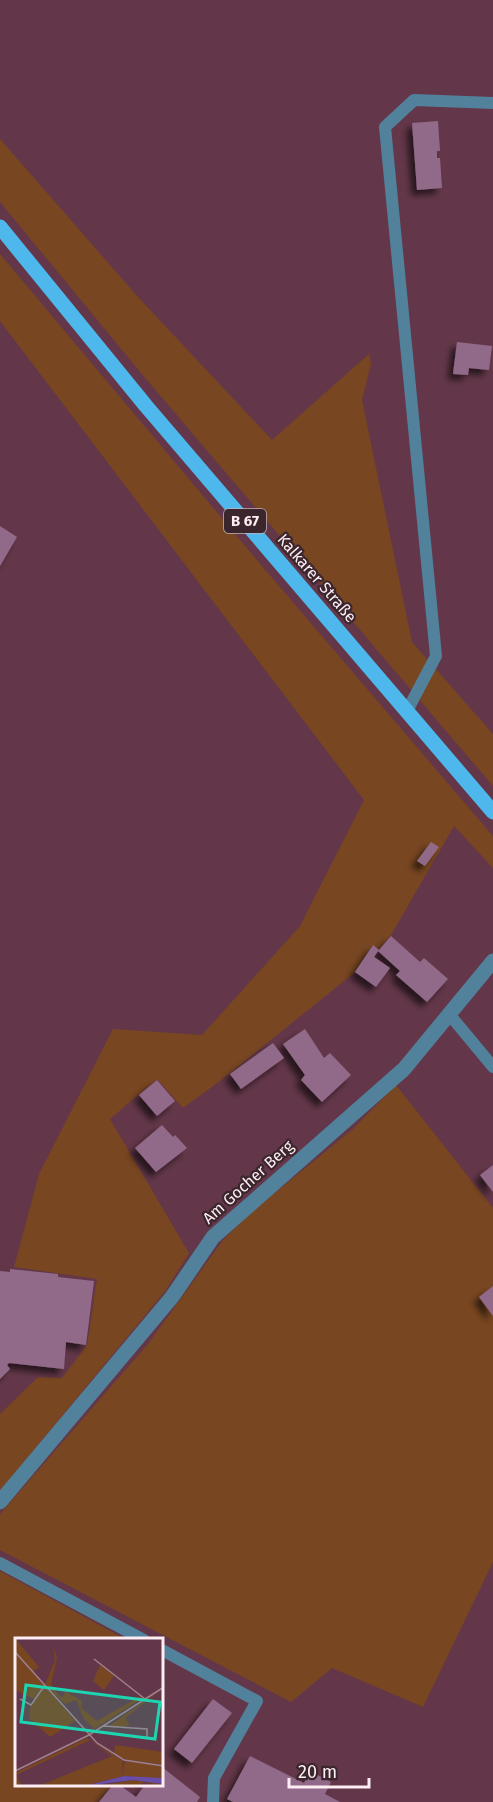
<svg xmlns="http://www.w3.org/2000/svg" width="493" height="1802" font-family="'Fira Sans',sans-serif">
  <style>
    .green { fill: #784621 }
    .building { fill: #926a89; filter: url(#shadow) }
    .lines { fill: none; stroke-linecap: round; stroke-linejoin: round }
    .lane { stroke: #52819b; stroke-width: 12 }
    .street { stroke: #52819b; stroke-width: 15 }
    .primary { stroke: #4eb7ec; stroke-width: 15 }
    .labels { text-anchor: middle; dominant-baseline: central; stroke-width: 4.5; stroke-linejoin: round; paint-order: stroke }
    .shield { fill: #3b262e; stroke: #c4b1b8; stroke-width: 1.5 }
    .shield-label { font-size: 15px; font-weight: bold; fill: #feedf3 }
    .street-label { font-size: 16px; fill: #feedf3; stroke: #3b262e }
    .inset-road { fill: none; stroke: #a1808d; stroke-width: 1.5 }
    .view { fill: #1ed5b1; fill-opacity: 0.15; stroke: #1ed5b1; stroke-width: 3 }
    .inset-edge { fill: none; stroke: #feedf3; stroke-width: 3 }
  </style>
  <defs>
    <filter id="shadow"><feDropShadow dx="-5.5" dy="5.5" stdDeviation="3" flood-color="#0009"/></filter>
  </defs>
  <rect width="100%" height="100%" fill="#633749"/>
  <!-- green -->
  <path class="green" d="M0,139L138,297L272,440L369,354L371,364L362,400L412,642L493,734V786L141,373L0,202Z
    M0,254L262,566L493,836V868L454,826L391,935L379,949L372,945L354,973L220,1081L183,1108L157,1079L110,1119L189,1253L166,1290L0,1491V1414L38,1377L62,1378L87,1345L97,1279L14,1267L39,1174L113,1029L202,1035L300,926L364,800L0,321Z
    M396,1085L493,1208V1562L423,1707L332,1668L291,1702L0,1550V1514L148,1344L223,1240L248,1215L353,1129Z
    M0,1571L127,1640H16V1786H111L98,1802H0Z"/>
  <!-- building -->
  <path class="building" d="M438,121L440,151H437V158H440L442,188L417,190L412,123Z
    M457,342L492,346L489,370L469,368L468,375L453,374Z
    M0,526L17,537L0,566Z
    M431,842L439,847L425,866L417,861Z
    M391,936L420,962L424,958L448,979L427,1002L396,975L400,971L378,951L374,957L390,968L376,987L355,972L373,945L379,950Z
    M305,1029L324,1058L330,1053L351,1075L322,1102L301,1080L305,1075L283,1044Z
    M273,1043L284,1058L241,1089L230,1074Z
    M157,1080L175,1101L157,1116L139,1095Z
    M162,1125L173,1137L175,1135L187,1148L156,1172L135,1148Z
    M493,1165V1192L480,1175Z
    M10,1269L58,1274V1277L94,1281L86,1345L66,1342L64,1369L9,1363L7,1365L10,1369L0,1379V1271L10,1272Z
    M493,1286V1316L479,1297Z
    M213,1699L232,1713L192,1763L174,1749Z
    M250,1756L304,1783L310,1771L331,1782L325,1794L340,1802H233L227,1799Z
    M162,1767L200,1797L197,1802H99L112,1786H121L136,1797L144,1786H162Z"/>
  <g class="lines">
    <!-- lane -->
    <path class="lane" d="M407,711L436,656L385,127L414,100L493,103
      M449,1014L493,1067
      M0,1563L144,1640
      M162,1650L257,1701L214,1778L213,1802"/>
    <!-- street -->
    <path class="street" d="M0,1502L172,1297L213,1237L404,1069L493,961"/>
    <!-- primary -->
    <path class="primary" d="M0,227L146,406L493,812"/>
  </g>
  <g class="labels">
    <!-- shield labels -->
    <rect class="shield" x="224" y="509" width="42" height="24" rx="4.5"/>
    <g class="shield-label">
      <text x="245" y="521">B 67</text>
    </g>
    <!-- street labels -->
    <g class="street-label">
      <text transform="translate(317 578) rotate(49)">Kalkarer Straße</text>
      <text transform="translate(248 1182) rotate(-42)">Am Gocher Berg</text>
    </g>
  </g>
  <!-- overview -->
  <g transform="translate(15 1638)">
    <rect width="148" height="148" fill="#633749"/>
    <path d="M0,0L24,29L18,34L0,14ZM38,7L42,20L36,46L44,58L49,59L50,53L67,63L66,70L82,83L126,58V61L73,95L79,90L69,81L61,62L50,66L30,47L40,22ZM0,15L29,47L19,61L0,52ZM85,27L99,38L89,52L78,43ZM30,48L60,83L35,99L14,80L15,70ZM148,50L110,80L115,88L93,89L77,100ZM72,100L108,123L107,137L110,123L135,126L148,129V141L109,138L70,148H24L97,118L75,102L1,137L7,148H0V135ZM100,107L148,114V127L110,121L99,116ZM118,142L142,145L148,148L129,144L124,148H83Z" fill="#784621"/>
    <path d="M109,138L146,140L148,146L118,142L70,148Z" fill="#684daa"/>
    <path class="inset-road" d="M0,14L82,105L109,122L149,128M79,21L130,61M5,61L16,67L30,47M88,88L132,91V100L126,99M0,133L74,97L149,49"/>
    <path class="view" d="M11,47L145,64L140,101L6,84Z"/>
    <rect width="148" height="148" class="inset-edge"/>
  </g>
  <!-- scale -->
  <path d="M289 1778v9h80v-9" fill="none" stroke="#feedf3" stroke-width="3"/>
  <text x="298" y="1778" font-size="18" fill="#feedf3" stroke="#3b262e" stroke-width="4.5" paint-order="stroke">20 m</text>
</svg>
